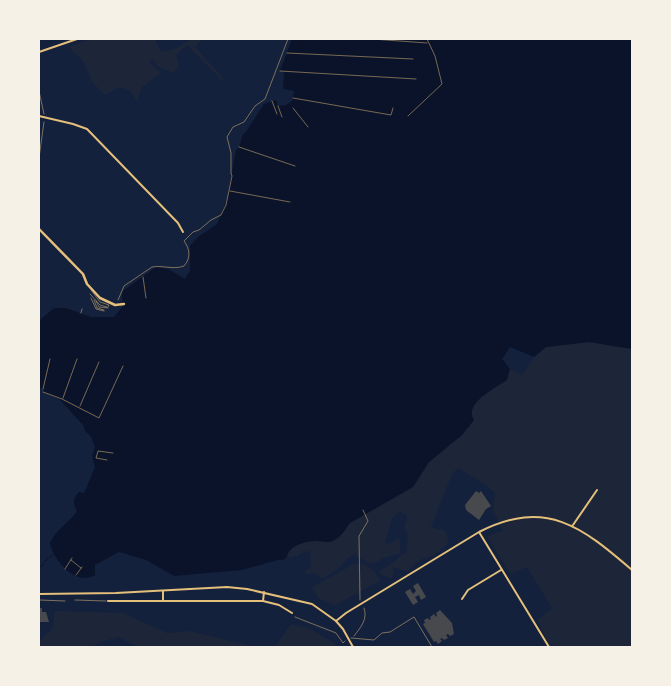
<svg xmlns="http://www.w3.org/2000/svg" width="671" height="686" font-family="Jost,sans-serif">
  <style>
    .green { fill: #1d2539 }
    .water { fill: #0b132b }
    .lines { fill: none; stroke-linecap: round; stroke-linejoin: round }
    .stream { stroke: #0b132b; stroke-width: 1 }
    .building { fill: #48494c }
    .path { stroke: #e5c07b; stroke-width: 0.5 }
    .service { stroke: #e5c07b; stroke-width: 0.5 }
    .minor { stroke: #e5c07b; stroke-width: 2 }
    .tertiary { stroke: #e5c07b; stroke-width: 2 }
    .secondary { stroke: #e5c07b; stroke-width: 2.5 }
  </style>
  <rect width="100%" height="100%" fill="#14213d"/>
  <!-- green -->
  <path class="green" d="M90,39H156V42L161,52L175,49L191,39H202L195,47L224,79L222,80L187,45L176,55L179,66L174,73L158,67L153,59L149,62L161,73L141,88L138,102L129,90L119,87L105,95L92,82L83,61L69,47Z
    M589,342L632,349V647H557L548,643L537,620L552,608L527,567L510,574L487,536L503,531L493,510L495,493C484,483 471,476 458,468L452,474L431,527C443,531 448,527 448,544L433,556L420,560L407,572L393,567V575L391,578L380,574L379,571L393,563L401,555L406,553L408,536L404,526L407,519V515L400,512L394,516L392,519L385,542L386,545L399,538L401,553L387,557H382L379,561L371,564L356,556V553L348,558L339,568L322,579L315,573L305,574L306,571L311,568L310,552L305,551L298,556L287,557C289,545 306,541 317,541C322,541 328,543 333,541C341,537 345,530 350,523L413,487L429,462L462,435L474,420C463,404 496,388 506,380L510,369L522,375L534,357L546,347Z
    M356,563C369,565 375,570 380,581L335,605L318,598L312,587Z
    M55,611L123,613L167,633L190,631L255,647H137L119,637L100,642L93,647H39L40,640L52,629Z
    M291,624L308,628L336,644L337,647H267L276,645Z"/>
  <!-- water -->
  <path class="water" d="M292,39H632V349L589,342L546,347L534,357L510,347L502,359L510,369L507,380C496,388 463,403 474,420L462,435L429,462L413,487L350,523C345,530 341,537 333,541C328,543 322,541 317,541C306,541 289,545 287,557L283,560H278L242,570L174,576L146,560L119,552L95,565V575C76,587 53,560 50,543C56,529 69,523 77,511C73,503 72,499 79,492L84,493L85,491L95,467L92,456L95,447L91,437L85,431L83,425L59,399L43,392L44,389L39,388V321L54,308H66L91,317H114L123,306L122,296L123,291L156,267L168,269L185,279L190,271V246L198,237L217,224L227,199L236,150L239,147L243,134L246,132L264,104L276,100L278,106L286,105L292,101L294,91L283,89L284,72L280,71Z"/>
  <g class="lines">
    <!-- stream -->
    <path class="stream" d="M39,567L42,566L45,561L55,553"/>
  </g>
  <!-- building -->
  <path class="building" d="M476,491L479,493L481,491L491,506L486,509L479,520L466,510L465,505Z
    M418,583L426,597L421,600L419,595L415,597L418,602L413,605L405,592L410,589L413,594L416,591L413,586Z
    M39,608H42V612H46L49,622H39Z
    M440,610L452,623L454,634L450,636L448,634L446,635L448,638L444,640L442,638L440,639L442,641L438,644L436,641L434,642L423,624L425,623L424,620L428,618L429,620L431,619L430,617L434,614L436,617L437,615L436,613Z"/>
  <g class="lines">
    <!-- path -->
    <path class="path" d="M372,39L427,43
      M287,53L413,59
      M280,71L416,79
      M39,91L44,114
      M293,98L391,115L393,108
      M272,101L277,114
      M278,106L282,117
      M293,108L308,127
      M408,116L442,84L435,56L427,39
      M239,147L295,166
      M39,158L44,122
      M230,191L290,202
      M143,277L146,298
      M118,300L124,286L152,267C163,265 173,270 184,266C191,258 190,249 184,241L193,232L199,230L211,220L221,215L226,205L232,176L231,173V153L227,137L233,127L244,122L255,106L265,99L288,39
      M81,313L82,309
      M43,389L50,359
      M43,392L62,399L99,418L123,366
      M63,398L77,359
      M80,406L99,362
      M107,460L96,458L98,451L113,453
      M71,560L81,568
      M65,569L72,558
      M76,575L82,567
      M360,600L359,536L368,521L363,510
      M295,617L336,633L343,643L345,641
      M354,636C361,627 368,619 364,608
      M351,638L374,640L382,633L390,632L414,617L432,647"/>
    <!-- service -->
    <path class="service" d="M91,290L100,302L109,305L108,307
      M90,294L100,305L107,307
      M91,298L96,309L104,311
      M94,300L97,308L104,310
      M96,301L99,307L108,308
      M39,600L65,601
      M75,600L106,601"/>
    <!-- minor -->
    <path class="minor" d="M39,52L77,39
      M39,116L73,124L87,129L178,223L183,232
      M573,525L597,490
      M479,532L549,647
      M163,591V601
      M462,599L468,590L501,570
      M108,601H263L279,605L292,613
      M263,601L264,592
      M336,621L346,613L479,532C546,498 582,527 632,570"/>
    <!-- tertiary -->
    <path class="tertiary" d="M39,594L116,593L227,587L247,589L312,604L336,621L343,629L353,647"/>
    <!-- secondary -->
    <path class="secondary" d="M39,229L83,274L87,284L100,298L115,305L124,304"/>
  </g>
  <!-- border -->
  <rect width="671" height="686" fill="none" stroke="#f6f1e7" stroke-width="80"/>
</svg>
